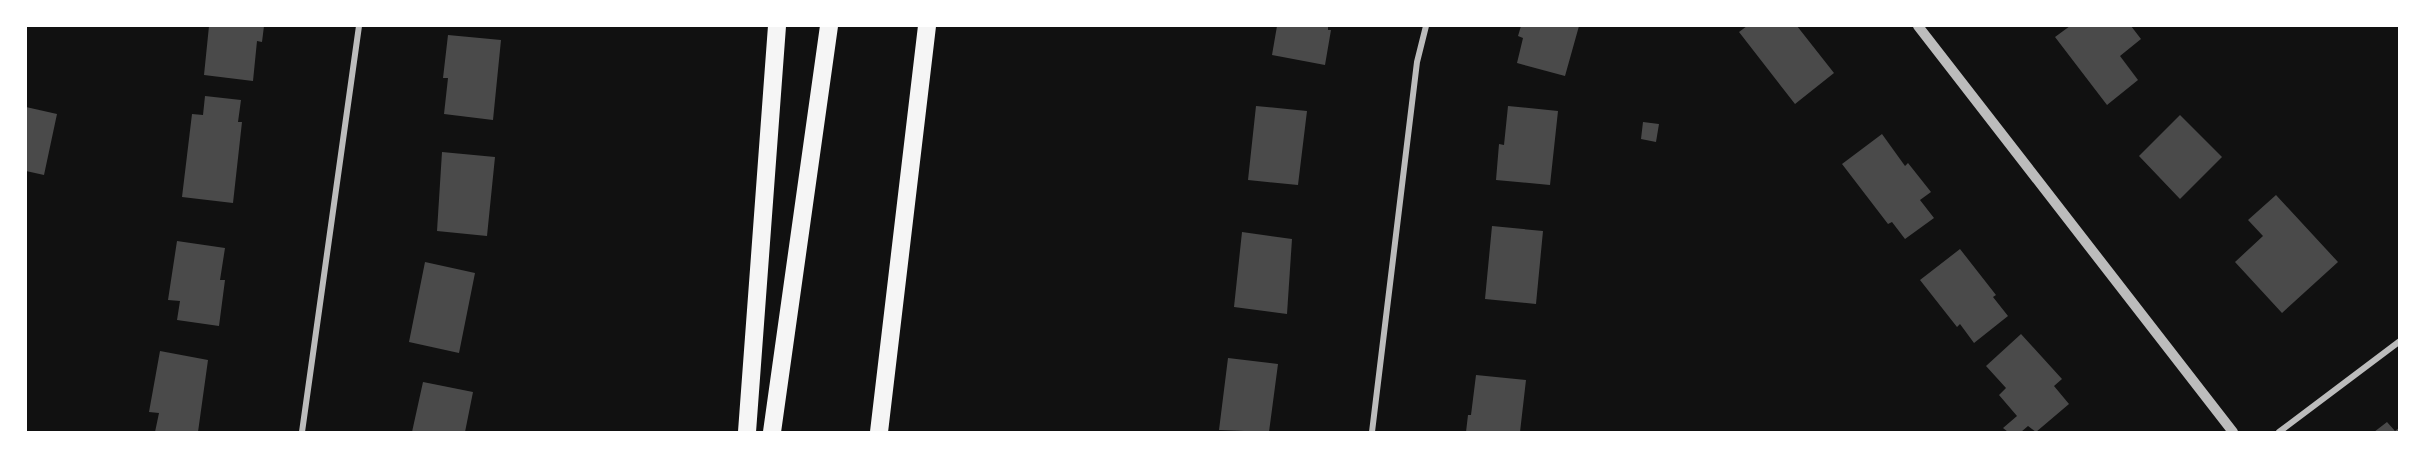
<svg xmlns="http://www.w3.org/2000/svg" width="2425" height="458" font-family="'Crimson Pro',serif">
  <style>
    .building { fill: #4a4a4a }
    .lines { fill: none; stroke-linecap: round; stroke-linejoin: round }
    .minor { stroke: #bcbcbc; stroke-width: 6 }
    .tertiary { stroke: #bcbcbc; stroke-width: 10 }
    .motorway { stroke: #f5f5f5; stroke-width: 18 }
  </style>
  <rect width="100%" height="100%" fill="#111"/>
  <!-- building -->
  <path class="building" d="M209,26H264L262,42L257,41L253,81L204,75Z
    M1277,26H1328V30H1331L1325,65L1272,55Z
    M1521,26H1579L1565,76L1517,63L1523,38L1518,36Z
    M1747,26H1797L1834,73L1795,104L1739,32Z
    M2070,26H2131L2141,39L2120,56L2138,80L2107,105L2055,37Z
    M448,35L501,40L493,120L444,114L448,78H443Z
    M205,96L241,100L238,122H242L233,203L182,197L192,114L203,115Z
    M1256,106L1307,111L1298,185L1248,180Z
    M1508,106L1558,111L1550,185L1496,180L1499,144L1504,145Z
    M26,107L57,114L44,175L26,171Z
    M2180,115L2222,157L2180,199L2139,156Z
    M1643,122L1659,124L1656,142L1641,139Z
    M1882,134L1905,166L1908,163L1931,192L1920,200L1934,218L1905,239L1892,222L1888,224L1842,164Z
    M442,152L495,157L487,236L437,231Z
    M2276,195L2338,262L2282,313L2235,262L2263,236L2248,220Z
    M1492,226L1543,231L1536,304L1485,299Z
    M1242,232L1292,239L1287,314L1234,307Z
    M177,241L225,248L220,280H225L219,326L177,320L180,301L168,300Z
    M1960,249L1996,295L1993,297L2008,316L1974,343L1960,324L1957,327L1920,280Z
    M425,262L475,273L459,353L409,342Z
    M2021,334L2062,379L2054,386L2069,404L2036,432L2028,426L2021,432H2008L2003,428L2017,416L1999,395L2006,388L1986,366Z
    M160,351L208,360L198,432H155L159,413L149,412Z
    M1228,358L1278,364L1269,432L1219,430Z
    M1476,375L1526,380L1520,432H1466L1468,415H1471Z
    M423,382L473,392L465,432H412Z
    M2387,422L2395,431L2400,427V432H2374Z"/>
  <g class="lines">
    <!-- minor -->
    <path class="minor" d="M302,432L359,26
      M1372,432L1417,62L1426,26
      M2279,432L2400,341"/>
    <!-- tertiary -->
    <path class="tertiary" d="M1918,26L2233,432"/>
    <!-- motorway -->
    <path class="motorway" d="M747,432L777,26
      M772,432L829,26
      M879,432L927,26"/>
  </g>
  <!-- border -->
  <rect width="2425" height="458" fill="none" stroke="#ffffff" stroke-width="54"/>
</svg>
